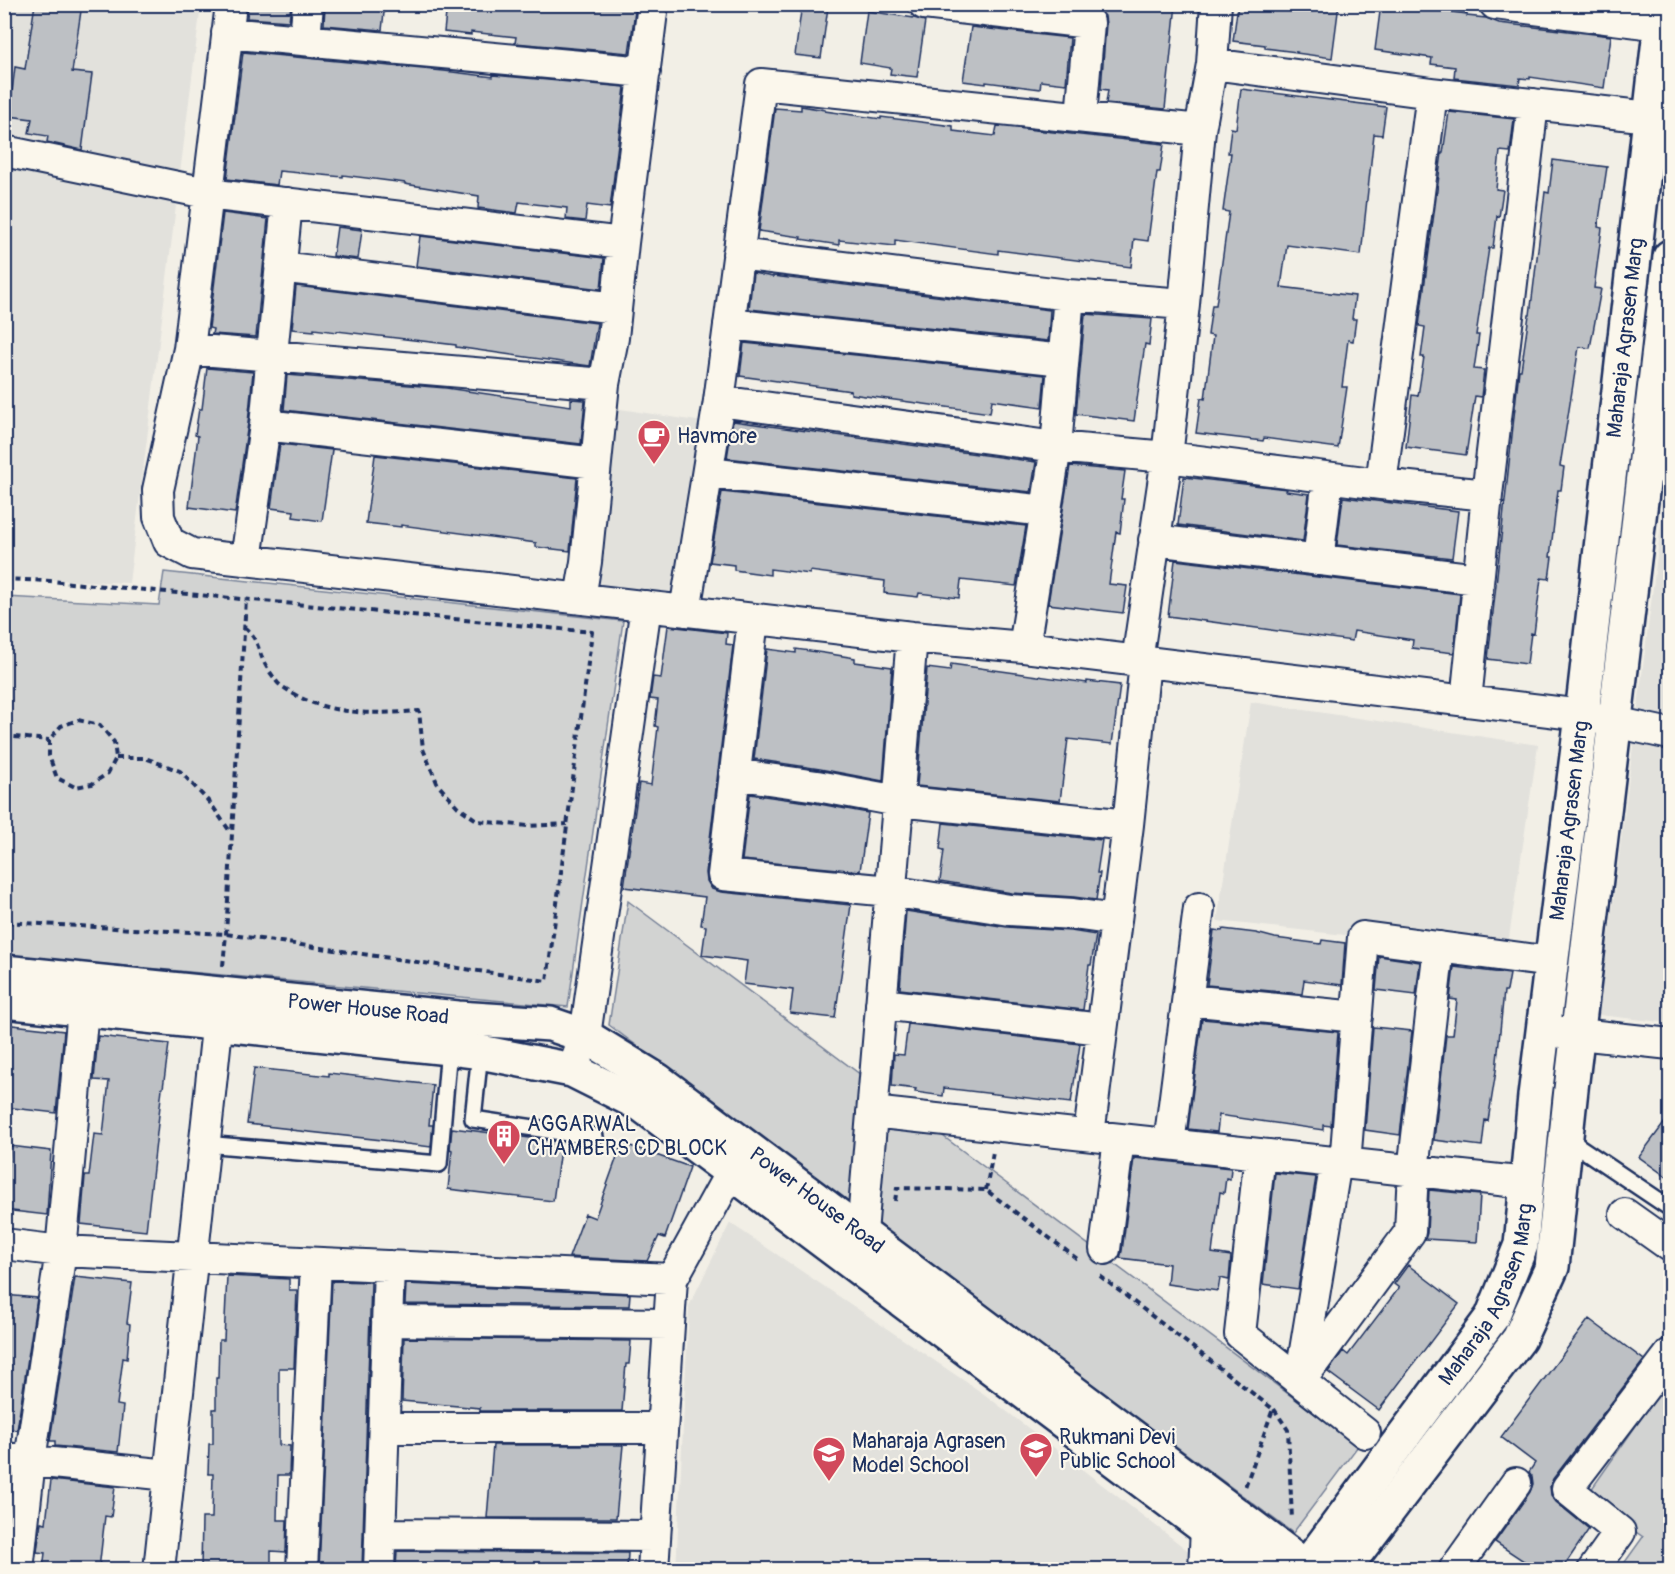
<svg xmlns="http://www.w3.org/2000/svg" width="1675" height="1574" font-family="Pangolin,sans-serif">
  <style>
    .built { fill: #e2e1dc }
    .green { fill: #d2d3d2; stroke: #768198; stroke-width: 1.5 }
    .building { fill: #bdc0c4; stroke: #1b2f5e; stroke-width: 1.5 }
    .lines { fill: none; stroke-linecap: round; stroke-linejoin: round }
    .service-casing { stroke: #1b2f5e; stroke-width: 20 }
    .minor-casing { stroke: #1b2f5e; stroke-width: 34 }
    .tertiary-casing { stroke: #1b2f5e; stroke-width: 38 }
    .path { stroke: #1b2f5e; stroke-width: 4; stroke-dasharray: 6 4.5; stroke-linecap: butt }
    .service { stroke: #fbf7ec; stroke-width: 15 }
    .minor { stroke: #fbf7ec; stroke-width: 30 }
    .tertiary { stroke: #fbf7ec; stroke-width: 33 }
    .labels { text-anchor: middle; dominant-baseline: central; stroke-width: 4.5; stroke-linejoin: round; paint-order: stroke }
    .street-label { font-size: 21px; fill: #1b2f5e; stroke: #fbf7ec }
    .poi-label { font-size: 21px; fill: #1b2f5e; stroke: #fbf7ec; text-anchor: start }
  </style>
  <rect width="100%" height="100%" fill="#f2efe6"/>
  <filter id="ink" filterUnits="userSpaceOnUse"><feTurbulence type="fractalNoise" baseFrequency=".0167" numOctaves="2"/><feDisplacementMap in="SourceGraphic" scale="12" xChannelSelector="R" yChannelSelector="G"/><feConvolveMatrix kernelMatrix="1 2 1 2 8 2 1 2 1" color-interpolation-filters="sRGB"/></filter>
  <g filter="url(#ink)">
    <!-- built -->
    <path class="built" d="M5,5H201L129,583L5,578Z
      M614,408L703,422L675,595L592,585Z
      M1670,453V1023L1599,1015Z
      M1251,702L1538,745L1505,964L1363,937L1217,921Z
      M730,1223L984,1394L1203,1562L1202,1570H676L689,1306Z"/>
    <!-- green -->
    <path class="green" d="M164,572L623,621L568,1007L5,955V597L159,605Z
      M628,901L1358,1446L1293,1533L609,1025Z
      M1670,1377V1569H1620L1643,1537L1586,1497Z"/>
    <!-- building -->
    <path class="building" d="M35,4H82L72,72L92,74L82,150L47,142L48,136L29,133L32,119L9,116L15,67L25,69Z
      M248,4H291L289,21L247,18Z
      M325,4H385L382,30L324,25Z
      M447,4H636L629,53L515,43L516,37L471,32V35L444,32Z
      M802,4L828,7L821,58L795,55Z
      M1079,4H1176L1165,109L1106,103L1108,90L1101,89L1106,24L1105,16L1099,9L1091,6Z
      M1238,4H1339L1332,58L1296,53L1297,52L1265,48V45L1233,41Z
      M1381,4H1414V7L1467,14V16L1486,18L1499,23L1611,36L1604,88L1530,77V79L1520,78L1519,85L1454,78L1455,67L1431,64L1432,58L1375,50Z
      M867,11L914,18L925,21L917,77L890,74L891,68L860,63Z
      M971,27L1070,38L1066,84L1041,81L1040,89L986,82V84L963,81Z
      M243,52L444,71L493,77V75L625,87L610,208L587,205L585,221L566,219L567,208L519,202L517,213L478,208L479,196L405,184V183L343,175V177L279,171L277,185L227,179Z
      M1241,89L1386,107L1382,135L1374,134L1361,255L1287,245L1281,287L1355,296L1352,319H1356L1353,341L1348,340L1342,387H1347L1338,448L1264,438L1263,441L1196,433L1201,398L1205,399L1213,336L1208,335L1212,305H1216L1229,212L1223,211L1231,153H1228L1231,128L1236,129Z
      M801,106L825,110V111L881,119V117L953,126V131L995,136L997,126L1164,144L1160,172H1157L1148,241L1134,239L1131,267L998,250V254L895,240V246L839,240V245L800,239L801,237L759,231L775,108L801,110Z
      M1449,112L1514,119L1510,152L1500,151L1496,189L1503,190L1499,217L1497,216L1493,248H1489L1476,335H1479L1474,369L1484,370L1481,397L1475,396L1466,455L1406,447L1412,395L1418,396L1424,357H1421L1425,327L1419,326L1442,153H1443Z
      M1553,160L1607,167L1598,227L1602,228L1594,288L1601,289L1590,348L1579,347L1560,466L1564,467L1561,490H1558L1550,557H1552L1549,579L1541,578L1534,634L1531,633L1527,664L1488,659L1519,370H1521L1529,315H1530L1545,192L1549,193Z
      M223,213L268,219L256,337L212,334L213,329L209,328Z
      M337,227L362,230L358,259L333,256Z
      M420,236L604,258L601,289L416,266Z
      M753,273L773,277V276L1050,310L1048,341L749,309Z
      M296,286L597,323L590,366L477,350L456,347V345L337,331V332L314,329V331L292,329Z
      M1085,314L1152,319L1149,345L1145,344L1134,421L1076,414Z
      M744,343L1045,375L1042,407L992,400L990,413L851,394V391L740,376Z
      M207,368L253,372L248,423L235,513L189,507L198,436L195,435L199,409H202Z
      M287,375L446,388L571,406V399L585,400L581,444L284,410Z
      M733,421L1036,462L1031,492L727,458Z
      M280,444L332,450L322,521L293,517L294,511L271,508Z
      M375,455L577,478L570,551L536,547V543L401,525V527L366,523Z
      M1070,466L1125,471L1121,499H1124L1120,533L1116,532L1109,584L1127,586L1123,613L1048,604Z
      M1184,477L1287,489L1286,491L1309,494L1303,541L1178,525Z
      M722,492L1026,526L1016,586L961,580L959,598L919,593L918,597L884,593L885,581L810,571V574L770,569V575L734,570V565L710,562Z
      M1343,497L1458,511L1452,558L1337,545Z
      M1175,560L1460,594L1454,653L1412,648L1413,640L1354,631L1352,641L1168,616Z
      M668,626L727,633L726,644L733,645L706,873L707,881L712,889L721,892L851,905L835,1018L790,1013L793,990L744,984L747,961L702,955L706,926L701,925L705,897L624,887L639,783L651,785L658,727L655,726L658,700L650,699L653,677L661,678Z
      M767,649L796,653V649L824,653L855,658V662L892,667L883,781L820,769L754,759Z
      M951,664L1087,683V681L1120,685L1112,744L1068,739L1060,801L917,786L927,668L950,671Z
      M750,794L814,803L868,813L860,871L742,860Z
      M943,823L1102,840L1097,873H1100L1096,900L1074,897L1012,893L940,881L944,850L940,849Z
      M906,911L1007,927L1071,931L1096,935L1091,965H1089L1083,1010L900,989Z
      M1223,929L1256,933L1275,938L1321,944L1322,940L1345,943L1342,985L1304,980L1302,994L1207,985L1214,930L1222,931Z
      M1379,956L1420,962L1416,995L1376,990Z
      M1454,967L1510,974L1507,991H1504L1496,1071L1488,1121L1485,1120L1482,1146L1434,1140L1446,1035H1453L1457,1000L1450,999Z
      M1202,1019L1338,1032L1331,1126L1323,1125V1130L1219,1115L1217,1132L1188,1129Z
      M4,1024L64,1031L56,1113L4,1107Z
      M908,1024L1080,1044L1071,1103L944,1088L943,1096L915,1092L916,1089L892,1086L894,1054L904,1055Z
      M1373,1027L1412,1031L1400,1135L1365,1130Z
      M98,1036L169,1044L163,1088H162L146,1231L81,1224L85,1176H89L94,1134L103,1135L109,1081L94,1080Z
      M254,1068L329,1076V1073L433,1085L429,1125H433L431,1147L391,1142V1141L291,1130V1129L247,1124Z
      M1671,1114V1180L1639,1157Z
      M452,1128L561,1142L553,1201L448,1189L452,1150L450,1149Z
      M622,1143L690,1167L665,1238L659,1236L647,1261L569,1257L585,1214L595,1218Z
      M10,1146L51,1151L47,1215L4,1210V1192Z
      M1134,1158L1231,1168L1230,1179L1226,1178L1224,1193L1220,1192L1212,1253L1231,1256L1229,1280L1220,1278L1218,1291L1167,1284L1169,1264L1120,1258L1122,1251Z
      M1275,1173L1316,1177L1298,1289L1263,1284Z
      M1429,1190L1480,1195L1477,1242L1425,1239L1427,1233Z
      M1408,1265L1459,1304L1379,1410L1328,1372L1343,1351L1348,1355L1399,1288L1394,1284Z
      M227,1276L289,1279V1290H297L294,1368H279V1445L290,1446L289,1475H278L277,1520H287L286,1552L271,1551V1569H201L202,1518H212L213,1474H208L209,1444H213V1409H216V1378H218L219,1340H224Z
      M75,1277L132,1283L127,1323L130,1324L127,1359L123,1358L117,1405L123,1406L118,1452L55,1446V1441H50Z
      M332,1281L371,1282L362,1569H319Z
      M406,1284L630,1294L629,1306L405,1304Z
      M4,1295L37,1298L17,1430L4,1428Z
      M1589,1319L1644,1360L1553,1479L1550,1486L1551,1495L1556,1502L1589,1529L1562,1569H1536L1495,1542L1530,1492L1533,1484L1532,1476L1529,1472L1535,1463L1501,1437Z
      M404,1338L631,1341L629,1364H626L622,1411H480V1408L402,1401Z
      M493,1445H623L616,1518H487Z
      M51,1480L115,1487L111,1517L105,1516L99,1569H43L45,1553L37,1552L41,1522L46,1523Z
      M397,1551L628,1553L627,1569H396Z"/>
    <g class="lines">
      <defs>
        <path id="service" d="M480,1052L473,1119L595,1137
          M1566,1138L1670,1208
          M204,1144L439,1164L449,1048"/>
        <path id="minor" d="M231,4L189,349L158,490L159,517L169,542L192,554L912,637L1024,647L1582,715L1670,734
          M924,4L1089,23L1081,117
          M1495,4L1661,25
          M227,33L645,72
          M305,40L308,4
          M1212,64L1432,93L1650,117
          M4,151L216,195L623,243
          M738,254L1069,295L1184,304
          M280,267L616,308
          M729,324L1063,360
          M189,349L604,384
          M719,401L1056,447L1167,457L1381,484L1487,495
          M265,425L596,463
          M1646,466L1670,468
          M708,473L1046,511
          M1381,484L1432,93
          M1154,540L1478,579
          M246,560L265,425L287,203
          M1318,560L1328,478
          M580,598L586,562L604,384L613,338L623,243L653,4
          M685,611L719,401L761,84L1200,130
          M753,619L723,875L890,891L1010,910L1073,914L1116,920
          M1024,647L1056,447L1069,295
          M1137,661L1167,457L1184,304L1200,130L1212,64L1216,4
          M1466,701L1487,495L1533,104
          M734,774L817,786L898,801L1128,825
          M1188,1000L1357,1017
          M881,1004L1102,1029
          M1543,1030L1670,1044
          M572,1070L585,1036L646,606
          M872,1112L1527,1183
          M1089,1135L1128,825L1145,662
          M1169,1144L1199,908
          M1260,1154L1240,1334L1365,1433
          M1345,1164L1363,937L1551,962
          M1625,1214L1670,1246
          M862,1233L912,637
          M4,1244L61,1251L672,1279
          M1105,1249L1119,1139
          M387,1321L669,1324
          M1301,1375L1336,1162
          M1300,1381L1410,1232L1413,1171L1439,947
          M384,1428H662
          M4,1458L169,1475
          M380,1534L655,1536
          M18,1570L30,1460L61,1251L83,1009
          M159,1570L220,1000
          M302,1570L316,1263
          M379,1570L389,1266
          M653,1570L672,1279L731,1172
          M1204,1570L1206,1528L1214,1511
          M1454,1570L1516,1483
          M1593,1570L1620,1532L1567,1489L1670,1354"/>
        <g id="tertiary">
          <path id="s1" d="M4,972L458,1018L550,1024L585,1036L657,1080L1310,1570"/>
          <path d="M4,1001L449,1048L480,1052L572,1070L642,1105L1261,1570"/>
          <path id="s2" d="M1304,1570L1492,1317L1521,1245L1535,1096L1582,715L1663,4"/>
          <path d="M1343,1570L1519,1339L1552,1267L1571,1089L1670,257"/>
        </g>
      </defs>
      <!-- service casing -->
      <use href="#service" class="service-casing"/>
      <!-- minor casing -->
      <use href="#minor" class="minor-casing"/>
      <!-- tertiary casing -->
      <use href="#tertiary" class="tertiary-casing"/>
      <!-- path -->
      <path class="path" d="M4,579L50,581L592,632L547,981L226,934L4,922
        M244,627C258,639 257,647 264,662C267,669 273,676 277,682C281,687 287,689 292,693C331,716 375,714 419,711L423,749L438,785L458,807L478,821L528,826L567,824
        M78,720L100,725L114,742L116,758L108,773L92,784L75,787L57,778L49,756V740L61,726Z
        M4,736L49,740
        M116,758H145L180,771L211,804L231,833
        M223,966L226,934L246,599
        M986,1190L993,1152
        M895,1201L897,1188L986,1190L1080,1261
        M1100,1276L1273,1409L1245,1487
        M1274,1409L1288,1430L1292,1520"/>
      <!-- service -->
      <use href="#service" class="service"/>
      <!-- minor -->
      <use href="#minor" class="minor"/>
      <!-- tertiary -->
      <use href="#tertiary" class="tertiary"/>
    </g>
  </g>
  <!-- icons -->
  <defs>
    <symbol id="cafe-pin" viewBox="-11 -11 22 30"><path d="M0 17L-7.5 6A9.5 9.5 0 1 1 7.5 6Z" fill="#d1495b" stroke="#fbf7ec"/><path d="M-5.5-4.5H6V0H3Q3 3.5 0 3.5H-2.5Q-5.5 3.5-5.5 0ZM3-3.2v2h1.7v-2ZM-6 4.5H4V6H-6Z" fill="#fff"/></symbol>
    <symbol id="building-pin" viewBox="-11 -11 22 30"><path d="M0 17L-7.5 6A9.5 9.5 0 1 1 7.5 6Z" fill="#d1495b" stroke="#fbf7ec"/><path d="M-4-6H4V6H1V3H-1V6H-4ZM-2.5-4.3h1.7v1.8h-1.7ZM.8-4.3h1.7v1.8H.8ZM-2.5-1h1.7V.8h-1.7ZM.8-1h1.7V.8H.8Z" fill="#fff"/></symbol>
    <symbol id="school-pin" viewBox="-11 -11 22 30"><path d="M0 17L-7.5 6A9.5 9.5 0 1 1 7.5 6Z" fill="#d1495b" stroke="#fbf7ec"/><path d="M0-5L7-2L0 1L-7-2ZM-4 1L0 2.5L4 1V4Q0 6-4 4Z" fill="#fff"/></symbol>
  </defs>
  <g fill-rule="evenodd">
    <use href="#cafe-pin" x="635" y="417" width="38" height="52"/>
    <use href="#building-pin" x="485" y="1117" width="38" height="52"/>
    <use href="#school-pin" x="1017" y="1430" width="38" height="52"/>
    <use href="#school-pin" x="810" y="1434" width="38" height="52"/>
  </g>
  <g class="labels">
    <!-- street labels -->
    <g class="street-label">
      <text stroke="none"><textPath href="#s2" startOffset="1306">Maharaja Agrasen Marg</textPath></text>
      <text stroke="none"><textPath href="#s2" startOffset="820">Maharaja Agrasen Marg</textPath></text>
      <text stroke="none"><textPath href="#s1" startOffset="366">Power House Road</textPath></text>
      <text stroke="none"><textPath href="#s1" startOffset="870">Power House Road</textPath></text>
      <text stroke="none"><textPath href="#s2" startOffset="334">Maharaja Agrasen Marg</textPath></text>
    </g>
    <!-- poi labels -->
    <g class="poi-label">
      <text x="677" y="436">Havmore</text>
      <text x="527" y="1124">AGGARWAL<tspan x="527" dy="24">CHAMBERS CD BLOCK</tspan></text>
      <text x="1059" y="1437">Rukmani Devi<tspan x="1059" dy="24">Public School</tspan></text>
      <text x="852" y="1441">Maharaja Agrasen<tspan x="852" dy="24">Model School</tspan></text>
    </g>
  </g>
  <!-- margin -->
  <rect width="1675" height="1574" fill="none" stroke="#fbf7ec" stroke-width="24"/>
  <rect x="12" y="12" width="1651" height="1550" fill="none" stroke="#1b2f5e" stroke-width="2" filter="url(#ink)"/>
</svg>
